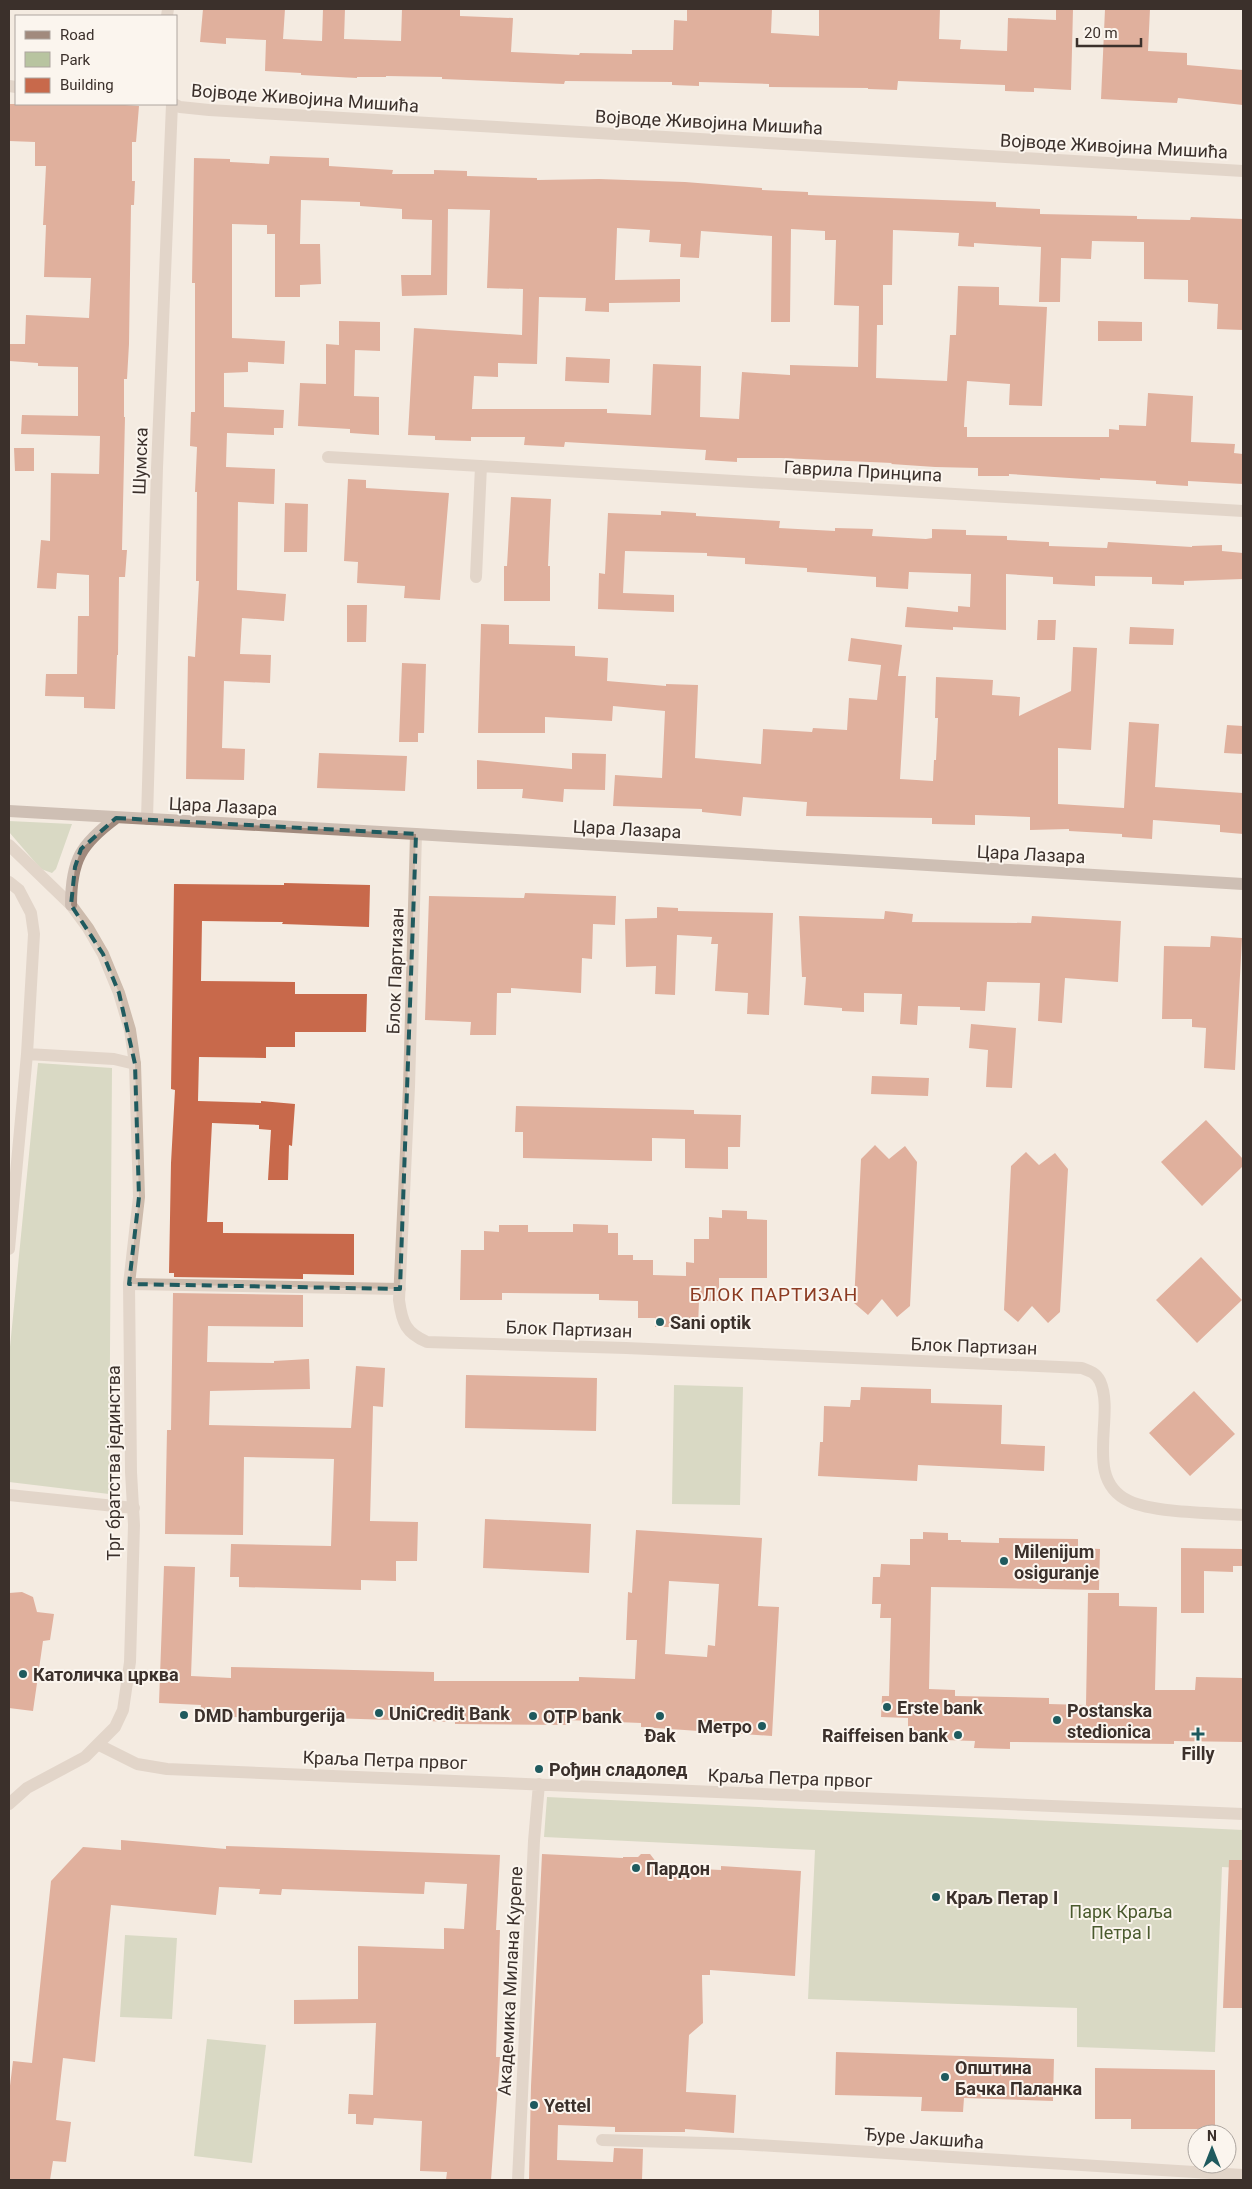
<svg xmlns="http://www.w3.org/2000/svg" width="1252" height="2189" font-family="Roboto,sans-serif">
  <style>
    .green { fill: #b8c4a0 }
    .building { fill: #c8694b; fill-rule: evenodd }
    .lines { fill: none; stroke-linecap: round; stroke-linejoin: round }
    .pedestrian { stroke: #cdbbac; stroke-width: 12 }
    .minor { stroke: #cdbbac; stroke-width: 12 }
    .tertiary { stroke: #cdbbac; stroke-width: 12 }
    .secondary { stroke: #a18a7d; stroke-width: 12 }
    .marked { fill: none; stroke: #1f5a5e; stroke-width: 4; stroke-dasharray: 10 6; stroke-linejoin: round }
    .poi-dot { fill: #1f5a5e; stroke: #fbf5ee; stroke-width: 2 }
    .labels { text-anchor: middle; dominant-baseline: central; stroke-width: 4; stroke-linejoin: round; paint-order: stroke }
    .street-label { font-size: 18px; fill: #3b302b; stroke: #fbf5ee }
    .poi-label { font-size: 18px; font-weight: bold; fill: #3b302b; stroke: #fbf5ee; text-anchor: start }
    .park-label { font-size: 18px; fill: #4a5a2e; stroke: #fbf5ee }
    .neighbourhood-label { font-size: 19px; letter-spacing: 1px; fill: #8c3b22; stroke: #fbf5ee }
  </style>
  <rect width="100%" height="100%" fill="#f4ebe1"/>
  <!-- green -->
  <path class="green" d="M9,821L72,824L56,869L52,873L41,869L9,832Z
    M38,1063L112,1068L109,1494L9,1482V1357Z
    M674,1385L743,1387L740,1505L672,1504Z
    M547,1797L1243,1830V1868L1222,1867L1215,2052L1077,2047V2008L808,1999L815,1850L544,1837Z
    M125,1935L177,1938L172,2019L120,2017Z
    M207,2039L266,2045L252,2163L194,2156Z"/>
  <!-- building -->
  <path class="building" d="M203,9H285L283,39L322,41L323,9H345L344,39L401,41L402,9H460V16L513,18L511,52L579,55L580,53L632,54V50H673L674,20L687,21V9H772L771,33L819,36V9H940L939,39L961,40L960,49L1007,51L1008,18L1056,20V9H1073L1071,90L1034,88V92L1005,91V85L898,81L897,90L868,89V88L769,87V84L699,82V86L672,85V82L565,81L564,84L442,79V77L386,76V77H357V78L301,75V73L265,71L266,40L226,38V44L200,42Z
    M1105,9H1150L1148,51L1187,53V65L1243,70V105L1178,98L1177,103L1101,99Z
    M9,104H111L139,106L136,142H132V181H135L134,205H131L129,344L127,379H124V417H125L122,550H127L125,577H119L118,655H117L115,709L84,708V697L45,696L46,674H77L78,616H89V575L57,573L56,589L37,588L41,540L50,541L51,473L99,474L100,436L21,434L22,415L78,416V367L38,366V363L9,361V344H25L26,315L89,318L91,278L44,277L46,225H43L46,166H35V142L9,141Z
    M270,156L329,158V166L393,170L392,174H434V170L467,171V176L537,178V180L599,179L685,182L762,188V190L808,192V195L996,202V207L1040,209V214L1137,216V219L1190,220L1191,217L1243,219V330L1217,329L1218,304L1188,302V280L1144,279V242L1092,241L1091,259L1061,258L1060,302H1039L1041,247L974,243V247L958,246L959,233L893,230L892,285H883V325H877L876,378L947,381L950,335H956L958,286L999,287V305L1047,307L1042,406L1009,405L1010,384L967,381L964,427H967V437H1109V429L1119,430V425L1146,426L1148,393L1193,396L1191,442L1235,444L1234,453L1243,454V484L1188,481V486L1156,484V481L1100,478V480L1009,474V476H978V468L935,467L891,464L892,463L781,458H737V462L705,460L706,450L565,442L564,447L524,445L525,437H471V441L435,440V436L408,435L414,328L522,335L523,289L487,288L490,210L448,209L447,295L402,296L401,275H431L432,220L402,219V209L360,206V202L301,200L300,244H320L321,284L300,285V297H275V234H267V225L232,224V338L285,341L284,364L248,362V372L224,373V407L284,410L283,428H274V435L227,433L226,467L275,469L274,504L238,502L237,590L286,594L284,621L242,618L240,654L271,655L270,683L224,681L222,748L245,749L244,780L186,779L188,656L195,657L199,581H196L197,492H195L197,447L190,446L191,412H195V283H192L194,158L230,159V162L269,164ZM617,228L650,230L649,242L681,244L680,257L699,258L701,231L772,236L771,322H790L791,229L825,231V240H836L834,305L859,306L858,367L790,365V375L742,372L739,419L700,417L701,366L653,364L651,415L607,413V409H472L474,376L498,377V363L537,364L539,297L586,298L585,311L609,312V303L680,302V279L615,280Z
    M339,321L380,322V351L355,350L354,396L379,397V435L350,433V429L298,426L300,383L326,384V344L339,345Z
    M1098,321L1142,322V341H1098Z
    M566,357L610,359L609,383L565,381Z
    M14,448H34V471H15Z
    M348,479L366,480V488L449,493L440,600L404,598L405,586L357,583L358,562L344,561Z
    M511,497L551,499L548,566H550V601H504V566H507Z
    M285,503L308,504L307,552H284Z
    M661,511L696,513V516L780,521L779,528L835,531V528L873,529L872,536L926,539L932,538V529L966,530V535L1007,536V540L1049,542V546L1107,548L1108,542L1192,547V546L1222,545V551L1243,553V579L1184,581V585L1152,584V577L1095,576V586L1053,584V577L1006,574V630L953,627V630L905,627L907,607L958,612V606L970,607L971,574L909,572L908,589L876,587V577L807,572V568L745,564V558L707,556V553L625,551L623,593L674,595V612L598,609L599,573L605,574L608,513L661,515Z
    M347,605H367L366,642H347Z
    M1038,620H1056L1055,640H1037Z
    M481,624L509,625V644L575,646V656L608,658L607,681L666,686V684L698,685L695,758L761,764L763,729L812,732L813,728L847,730L849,698L877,700L881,665L848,661L851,638L902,645L898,676H906L900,779L933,781L934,760H936L938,718H935L936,677L993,680L992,695L1020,697L1019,716L1071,691L1073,647L1097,648L1091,750L1058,748V804L1124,808L1129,722L1159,724L1155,787L1243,793V834L1220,832V825L1153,820L1152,839L1122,837V834L1069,831V829L1030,830V817L975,815V825L932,824V818L806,816L807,802L743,797L741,816L702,812V809L613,806L615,775L662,778L665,711L613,706L612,721L545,717V733H478Z
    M1130,627L1174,629L1173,645L1129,644Z
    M402,663L426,664L424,733H418V742H399Z
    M1227,725L1243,726V754L1224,753Z
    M319,753L407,756L405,791L317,788Z
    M572,753L606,754L605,790L564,789L563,802L522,798L523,789H477V760L572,769Z
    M284,883L370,885L369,927L282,924L283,922L202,921L201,981L295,982V994H367L366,1032H295V1047H266V1058L199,1057L198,1101L261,1103V1101L295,1104L292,1146L289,1145L288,1180H268L271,1130L259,1129V1125L212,1123L207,1222H223V1233L354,1234V1275L303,1274V1279L174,1277V1273H169L171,1163L175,1090L171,1089L174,884L284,885Z
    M525,893L616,896L615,925L593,924L592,959L582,958L581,993L511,988V993H497L496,1035H470L471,1022L425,1020L429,896L524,898Z
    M657,907L678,908V911L773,913L769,1015L747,1014L748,993L715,991L718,944H711L712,937L677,935L675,995L655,994L656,966L626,967L625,919L657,918Z
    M885,911L913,914L912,922L1031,923L1032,916L1121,921L1118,982L1065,978L1062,1023L1038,1021L1040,983L987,982L985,1011L960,1010V1007L918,1006L917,1025L900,1024L902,994L864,993V1012L842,1011V1008L804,1005L806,977H802L799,916L884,919Z
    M1211,936L1242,938L1235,1070L1204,1068L1206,1028L1192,1027V1019H1162L1164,946L1210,947Z
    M971,1024L1016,1028L1012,1088L986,1087L988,1050L969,1048Z
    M872,1076L929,1078L928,1096L871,1094Z
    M516,1106L694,1110V1114L741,1115L740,1147H728V1169L685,1168V1139L652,1138V1161L523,1158V1132H515Z
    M1206,1120L1243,1159V1166L1202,1206L1161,1162Z
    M875,1145L889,1159L905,1146L917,1162L910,1306L897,1317L882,1299L868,1315L854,1303L861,1159Z
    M1026,1152L1039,1165L1055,1153L1068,1169L1060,1312L1048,1323L1032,1306L1018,1322L1004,1310L1011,1166Z
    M722,1210L747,1211V1219L767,1220V1278H719V1301H699L698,1327H655V1318H638V1301L599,1300V1294L502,1293V1300H460L461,1250H484V1231L499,1232V1225H528V1232H573V1224L608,1225V1233H618V1255H633V1260H653V1275L686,1276V1262L694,1263V1239H709V1217L722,1218Z
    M1201,1257L1242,1300L1197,1343L1156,1300Z
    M173,1293L303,1295V1327L208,1326L207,1362L274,1363V1361L309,1359L310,1389L210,1391L209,1425L351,1428L356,1366L385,1368L383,1407L373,1406L370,1521L418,1522L417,1561H396V1581L361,1580V1590L239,1587V1577H230L231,1544L331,1546L334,1459L244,1457L243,1535L165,1534L167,1430H171Z
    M466,1375L597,1378L596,1431L465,1428Z
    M861,1387L931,1389V1403L1002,1405L1001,1444L1045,1446L1044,1471L918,1465L917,1481L818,1476L820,1442H823L824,1406L850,1407L851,1400H860Z
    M1194,1391L1235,1434L1190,1476L1149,1433Z
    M485,1519L591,1524L589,1573L483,1568Z
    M636,1530L762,1538L758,1606L779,1607L772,1736L641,1727V1723L567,1720V1725L455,1724V1722L266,1716V1718L200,1716L201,1705L159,1703L164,1566L195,1567L191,1676L231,1678V1667L434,1672V1681H579V1677L635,1679L637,1640H626L628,1592L632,1593ZM669,1581L719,1584L715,1646L708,1645L707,1657L665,1654Z
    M923,1532L948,1533V1540H961V1542L999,1543V1538L1078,1539V1548L1100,1549L1099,1590L931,1587L929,1689L955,1690V1696L1049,1698V1704L1086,1705L1088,1593H1119V1606L1157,1607L1155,1690H1195L1196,1677L1243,1678V1742L1174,1741V1744L1010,1742V1749L974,1748L975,1741L943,1740V1733H908V1718L881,1717L882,1696H889L891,1618H880L881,1604H872L873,1577H880L881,1564L910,1565V1539H923Z
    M1181,1548L1243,1549V1566H1233V1572L1204,1571V1613H1181Z
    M22,1592L33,1597L37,1612L54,1614L50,1640L43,1641L33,1711L9,1708V1593Z
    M121,1840L226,1849V1846L500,1855L496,1930H500L496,2057H500L491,2180H446L447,2172L420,2171L422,2121L374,2118L373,2125L356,2124V2114H348L349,2094L373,2095L376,2023L294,2024V2000L358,1999V1946L444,1949V1928L464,1929L467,1884L425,1882L424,1894L282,1889L281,1895L259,1894L260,1889L219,1887L216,1915L111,1905L95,2062L63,2058L56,2120L71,2122L66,2162L53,2161L50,2180H9V2094L13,2061L32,2063L51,1881L83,1847L121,1850Z
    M542,1854L623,1858V1857H638L641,1854H650L660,1867L721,1870V1866L801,1871L795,1976L710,1970V1975H702L703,2023L689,2035L686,2092L736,2095L734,2133L685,2129V2132H615V2127L558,2125L557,2160L613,2162L614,2148L643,2149L642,2180H529L531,2086Z
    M1229,1860H1243V2008H1223Z
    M836,2052L1054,2059L1053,2101L964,2098L963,2112L921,2111L922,2097L835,2095Z
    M1095,2068L1215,2070V2129H1131V2119H1095Z"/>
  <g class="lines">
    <!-- pedestrian -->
    <path class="pedestrian" d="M99,1745L137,1764L167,1769L1243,1814
      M518,2180L534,1841L539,1784"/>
    <!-- minor -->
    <path class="minor" d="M167,16L168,9
      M9,86L16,87
      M174,104L180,107L209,110L1243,171
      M328,457L1243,511
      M476,577L481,466
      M147,819L157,468L172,104
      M416,834L409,1087L399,1300C402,1323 406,1333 427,1342L626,1348L1082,1368C1090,1371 1096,1373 1100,1381C1116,1416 1082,1479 1129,1501C1154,1513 1214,1513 1243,1515
      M9,882L19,890L31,913L34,934L27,1054
      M9,1249L27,1054L114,1059L135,1064
      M129,1284L400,1289
      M9,1495L134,1508
      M602,2140L740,2144L1243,2175"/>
    <!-- tertiary -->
    <path class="tertiary" d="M9,845L71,905L88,928L103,954L119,993L130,1030L135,1064L139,1197L129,1284L131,1472L134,1525L130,1662L123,1710L115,1727L85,1757L27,1788L9,1804"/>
    <!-- secondary -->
    <path class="secondary" d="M9,811L416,834L1243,884
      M71,905C71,860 81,844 116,818"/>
  </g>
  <!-- marked area -->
  <path d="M0 0H1252V2189H0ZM116,818L416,834L400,1289L129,1284L139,1197L135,1064L119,993L103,954L71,905L75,867L81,849Z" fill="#f4ebe1" fill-opacity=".55" fill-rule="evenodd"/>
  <path class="marked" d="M116,818L416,834L400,1289L129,1284L139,1197L135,1064L119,993L103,954L71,905L75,867L81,849Z"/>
  <!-- markers -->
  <g class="poi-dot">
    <circle cx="660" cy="1322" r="5"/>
    <circle cx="1004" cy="1561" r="5"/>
    <circle cx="23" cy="1674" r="5"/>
    <circle cx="887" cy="1707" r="5"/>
    <circle cx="379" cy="1713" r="5"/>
    <circle cx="184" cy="1715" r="5"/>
    <circle cx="533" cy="1716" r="5"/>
    <circle cx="660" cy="1716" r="5"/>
    <circle cx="1057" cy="1720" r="5"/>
    <circle cx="762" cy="1726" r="5"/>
    <path d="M1195.5 1726.5h5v5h5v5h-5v5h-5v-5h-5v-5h5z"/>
    <circle cx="958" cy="1735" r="5"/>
    <circle cx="539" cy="1769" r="5"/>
    <circle cx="636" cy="1868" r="5"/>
    <circle cx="936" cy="1897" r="5"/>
    <circle cx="945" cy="2077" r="5"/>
    <circle cx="534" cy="2105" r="5"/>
  </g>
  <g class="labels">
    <!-- street labels -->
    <g class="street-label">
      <text transform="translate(305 98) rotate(4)">Војводе Живојина Мишића</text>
      <text transform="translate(709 122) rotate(3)">Војводе Живојина Мишића</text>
      <text transform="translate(1114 146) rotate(3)">Војводе Живојина Мишића</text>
      <text transform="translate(140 461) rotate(-88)">Шумска</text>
      <text transform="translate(863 471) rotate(3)">Гаврила Принципа</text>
      <text transform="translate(223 806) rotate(3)">Цара Лазара</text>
      <text transform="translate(627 829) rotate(3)">Цара Лазара</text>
      <text transform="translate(1031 854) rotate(3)">Цара Лазара</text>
      <text transform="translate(395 971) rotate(-88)">Блок Партизан</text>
      <text transform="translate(569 1329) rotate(2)">Блок Партизан</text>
      <text transform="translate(974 1346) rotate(2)">Блок Партизан</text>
      <text transform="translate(113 1463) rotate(-90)">Трг братства јединства</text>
      <text transform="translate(385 1760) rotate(2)">Краља Петра првог</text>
      <text transform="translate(790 1778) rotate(2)">Краља Петра првог</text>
      <text transform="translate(510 1981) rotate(-87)">Академика Милана Курепе</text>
      <text transform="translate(924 2138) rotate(4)">Ђуре Јакшића</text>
    </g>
    <!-- poi labels -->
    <g class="poi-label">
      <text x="670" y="1322">Sani optik</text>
      <text x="1014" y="1551">Milenijum<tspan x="1014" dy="21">osiguranje</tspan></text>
      <text x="33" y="1674">Католичка црква</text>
      <text x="897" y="1707">Erste bank</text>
      <text x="1067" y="1710">Postanska<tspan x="1067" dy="21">stedionica</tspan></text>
      <text x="389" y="1713">UniCredit Bank</text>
      <text x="194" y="1715">DMD hamburgerija</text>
      <text x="543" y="1716">OTP bank</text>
      <text x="752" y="1726" text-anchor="end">Метро</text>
      <text x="660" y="1735" text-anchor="middle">Đak</text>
      <text x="948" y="1735" text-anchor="end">Raiffeisen bank</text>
      <text x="1198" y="1753" text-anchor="middle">Filly</text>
      <text x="549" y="1769">Рођин сладолед</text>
      <text x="646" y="1868">Пардон</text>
      <text x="946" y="1897">Краљ Петар I</text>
      <text x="955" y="2067">Општина<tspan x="955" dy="21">Бачка Паланка</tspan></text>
      <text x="544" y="2105">Yettel</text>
    </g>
    <!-- park labels -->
    <g class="park-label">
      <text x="1121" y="1911">Парк Краља<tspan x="1121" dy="21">Петра I</tspan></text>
    </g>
    <!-- neighbourhood labels -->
    <g class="neighbourhood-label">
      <text x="774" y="1294">БЛОК ПАРТИЗАН</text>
    </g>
  </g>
  <!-- border -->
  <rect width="1252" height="2189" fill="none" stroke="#3b302b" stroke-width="20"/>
  <!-- legend -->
  <rect x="15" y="15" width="162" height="90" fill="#fbf5ee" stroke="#aea6a0"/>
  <rect x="25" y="31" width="25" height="8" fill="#a18a7d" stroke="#aea6a0"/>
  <text x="60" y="40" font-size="15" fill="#3b302b">Road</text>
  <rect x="25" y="52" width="25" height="15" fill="#b8c4a0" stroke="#aea6a0"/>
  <text x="60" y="65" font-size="15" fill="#3b302b">Park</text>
  <rect x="25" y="78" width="25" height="15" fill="#c8694b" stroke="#aea6a0"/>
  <text x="60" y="90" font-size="15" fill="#3b302b">Building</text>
  <!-- north arrow -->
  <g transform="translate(1212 2149)"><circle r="24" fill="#fbf5ee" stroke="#aea6a0"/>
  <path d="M0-4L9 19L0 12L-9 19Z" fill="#1f5a5e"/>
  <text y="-8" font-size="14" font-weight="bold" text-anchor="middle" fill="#3b302b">N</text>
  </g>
  <!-- scale -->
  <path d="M1077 38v8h64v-8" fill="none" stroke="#3b302b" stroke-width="2.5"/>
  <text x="1084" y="38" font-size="15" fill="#3b302b" stroke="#fbf5ee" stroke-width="4" paint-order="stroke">20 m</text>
</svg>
